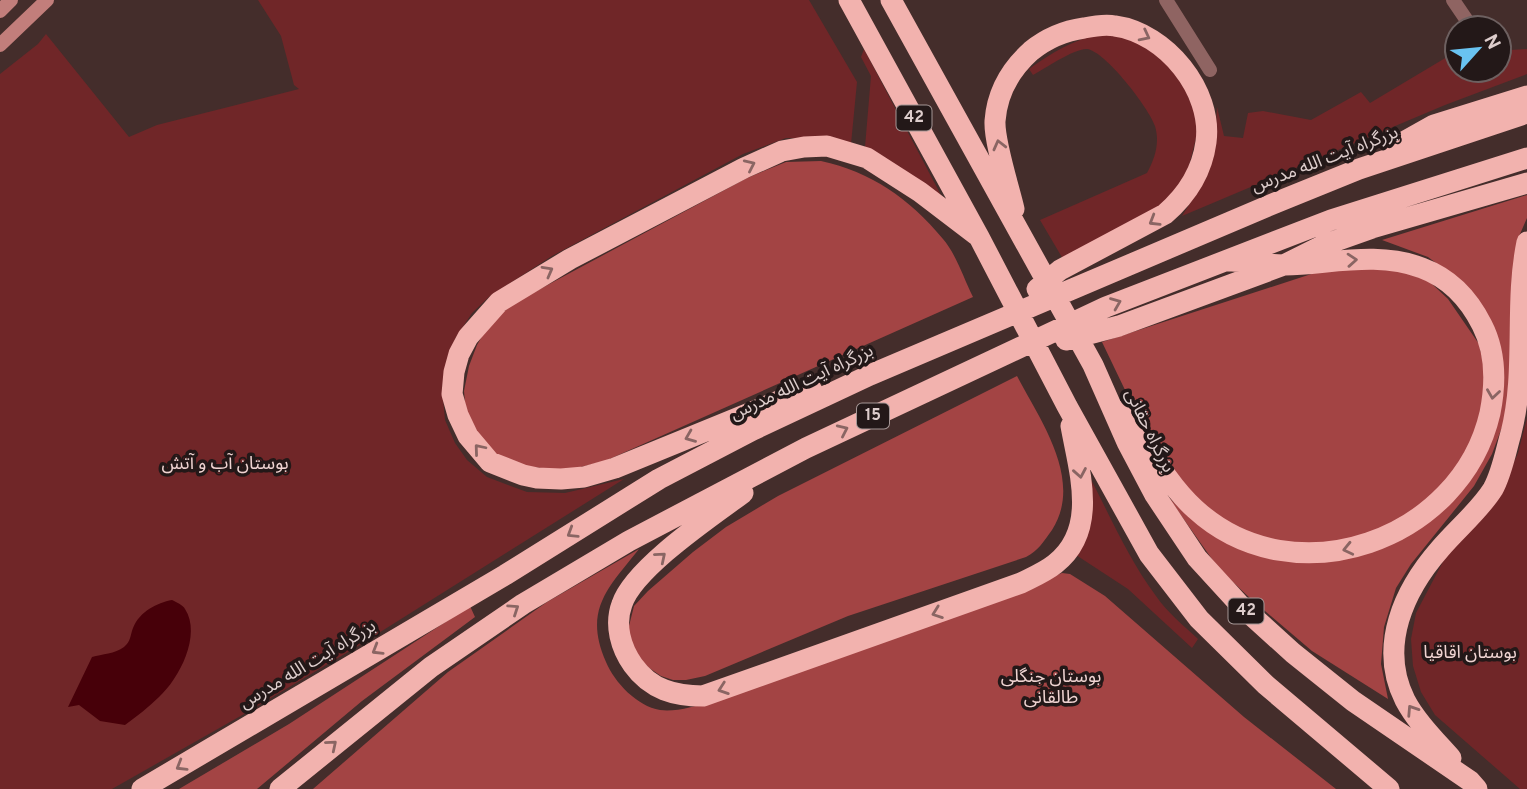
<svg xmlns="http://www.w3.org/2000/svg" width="1527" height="789" font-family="Overpass,'Noto Sans Arabic',sans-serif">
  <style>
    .green { fill: #702628 }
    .forest { fill: #a34444 }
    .water { fill: #470009 }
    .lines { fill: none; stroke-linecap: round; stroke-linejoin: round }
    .street { stroke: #8f6462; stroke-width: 14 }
    .secondary { stroke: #c27e7b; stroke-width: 14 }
    .highway { stroke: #f2b2ae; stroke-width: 21 }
    .oneway { stroke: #8a6563 }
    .labels { text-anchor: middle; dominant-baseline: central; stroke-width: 7; stroke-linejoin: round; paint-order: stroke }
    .shield { fill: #231818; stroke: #a59796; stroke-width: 2 }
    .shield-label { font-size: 16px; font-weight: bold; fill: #ddcdcc }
    .street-label { font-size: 18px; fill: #ddcdcc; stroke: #231818 }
    .park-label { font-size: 18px; fill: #f0d4d2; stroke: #231818 }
  </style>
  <rect width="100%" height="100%" fill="#442d2b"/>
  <!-- green -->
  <path class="green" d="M258,0H809L857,82L851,144L824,139L786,138L743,154L552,256L490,296L472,313L455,339L442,387L445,420L455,443L467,460L487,477L527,492L565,493L624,479L358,646L244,714L112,789H0V74L38,44L46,34L129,137L157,125L299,89L294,85L281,36Z
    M1100,34L1123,35L1142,43L1179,75L1195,113L1197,134L1187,174L1171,198L1152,216L1063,259L1040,220L1147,173C1155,158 1160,143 1155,126C1149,108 1105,51 1087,49C1075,48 1044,69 1033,75L1029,69C1051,53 1073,40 1100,34Z
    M1499,39L1510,50L1527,49V74L1445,105L1182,216L1206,178L1214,153L1217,107L1224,136L1243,138L1248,113L1263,111L1311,120L1361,92L1370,103L1457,51V70H1499Z
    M864,49L944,201L865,147L871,76L861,57Z
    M1527,418V789H1520L1435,715L1421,692L1413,666L1411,639L1416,613L1447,554L1510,471L1518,453Z
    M1086,470C1109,513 1127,557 1156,596C1167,612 1184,626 1198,639L1192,648L1128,589L1076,555Z"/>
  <!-- forest -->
  <path class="forest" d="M821,161C871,172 909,198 943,239C956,254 964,279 973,297L605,461L565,471L501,463L487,447L466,414L464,391L469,366L477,345L489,324L514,303L747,178L786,162Z
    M1527,195V218L1520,234L1514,258L1513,369L1505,419L1492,454L1474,486L1411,564L1396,588L1384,627L1381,664L1388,699L1312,651L1252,600L1219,569L1168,497L1187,515L1297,559L1439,511L1500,372L1448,272L1428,257L1382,240Z
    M1345,263L1413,273L1431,283L1448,299L1479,344L1486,375L1482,413L1473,437L1459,463L1442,486L1393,527L1329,545L1277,542L1224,523L1175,479L1137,415L1102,342Z
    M1017,376C1040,420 1084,480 1052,530C1044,541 1038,551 1026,557L848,616L705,676L686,680H673L661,676L642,663L633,649L628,630L634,606L648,591L693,552L726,527L778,496Z
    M639,549C608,588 583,610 606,662C615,683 637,706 660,710C687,714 736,692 762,684C864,649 963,612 1062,573L1070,574L1105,596L1244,717L1336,789H313L448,672L547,602Z
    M470,606L475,617L362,701L257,789H179L289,724Z"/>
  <!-- water -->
  <path class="water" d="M172,600C176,602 183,605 185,609C202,635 179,679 159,697C149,707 137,716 125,725L100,721L79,705L68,707L92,657C102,654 115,654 124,647C131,641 130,636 133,628C140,611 157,603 172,600Z"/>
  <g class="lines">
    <!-- street -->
    <path class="street" d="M1166,0L1210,70
      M1453,0L1472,28"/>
    <!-- secondary -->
    <path class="secondary" d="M0,11L11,0
      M0,45L47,0"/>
    <!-- highway -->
    <path class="highway" d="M849,0L979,237L1067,406L1149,554L1199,619L1266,685L1389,789
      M891,0L1093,365L1127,442L1155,495L1197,558L1240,605L1293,653L1353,701L1470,781L1477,789
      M1393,148L1434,125L1527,96
      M1014,209C1009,187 994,142 995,121C997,93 1011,69 1031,51C1047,38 1063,31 1084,28C1094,26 1105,24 1115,26C1166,33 1213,91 1206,142C1202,172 1187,195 1165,214L1060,270L1037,289
      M1066,340L1119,326L1284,265L1324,245L1372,228L1527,183
      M812,390L791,396L615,468L584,477L561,479L537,478L523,475L490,462L468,436L458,415L452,394L454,372L459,354L468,337L499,302L570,259L744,168L782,151L804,147L827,146L867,158L920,192L979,237
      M1124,411C1146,443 1166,483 1195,509C1294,600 1461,540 1490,413C1496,383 1496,352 1482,325C1469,299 1449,278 1422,268C1378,251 1330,264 1285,265C1267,265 1249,262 1232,261
      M743,493C712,516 634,568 622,604C614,625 621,648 633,665C651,690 675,696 703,696L1021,583C1033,577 1045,572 1055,564C1099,530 1079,471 1071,426
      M1451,758C1435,740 1416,721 1405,700C1378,646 1404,590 1440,549C1457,529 1480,510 1493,489C1502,473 1506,450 1511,433C1527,371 1514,305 1527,242
      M142,789L505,575L659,479L753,430L870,375L1275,203L1359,169L1527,113
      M280,789L431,667L523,604L629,541L806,448L1106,307L1331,220L1527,158"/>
  </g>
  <!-- one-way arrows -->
  <defs><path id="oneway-chevron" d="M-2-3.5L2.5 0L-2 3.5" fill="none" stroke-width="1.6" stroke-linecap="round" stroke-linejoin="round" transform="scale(1.75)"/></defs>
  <g class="oneway">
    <use href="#oneway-chevron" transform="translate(1145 36) rotate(27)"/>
    <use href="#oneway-chevron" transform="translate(999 145) rotate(-104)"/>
    <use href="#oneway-chevron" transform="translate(750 165) rotate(-25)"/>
    <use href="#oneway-chevron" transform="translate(1154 221) rotate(149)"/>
    <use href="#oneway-chevron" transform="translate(1352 260) rotate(-4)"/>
    <use href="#oneway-chevron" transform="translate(548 271) rotate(-29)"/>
    <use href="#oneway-chevron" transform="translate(1116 303) rotate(-22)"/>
    <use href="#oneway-chevron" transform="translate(1493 394) rotate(98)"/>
    <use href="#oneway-chevron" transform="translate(843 430) rotate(-25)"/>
    <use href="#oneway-chevron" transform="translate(690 437) rotate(158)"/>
    <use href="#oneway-chevron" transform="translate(479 449) rotate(-130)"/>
    <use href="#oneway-chevron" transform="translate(1080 473) rotate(80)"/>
    <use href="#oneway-chevron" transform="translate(572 533) rotate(148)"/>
    <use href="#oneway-chevron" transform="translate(1348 549) rotate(167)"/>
    <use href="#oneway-chevron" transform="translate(661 557) rotate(-40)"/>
    <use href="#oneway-chevron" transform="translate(514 609) rotate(-34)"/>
    <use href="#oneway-chevron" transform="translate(937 613) rotate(160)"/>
    <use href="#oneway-chevron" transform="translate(377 650) rotate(149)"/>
    <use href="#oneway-chevron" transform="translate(723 689) rotate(161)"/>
    <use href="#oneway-chevron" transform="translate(1412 710) rotate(-123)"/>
    <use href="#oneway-chevron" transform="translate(332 745) rotate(-40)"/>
    <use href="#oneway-chevron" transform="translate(181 766) rotate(149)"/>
  </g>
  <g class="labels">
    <!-- shield labels -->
    <g class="shield">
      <rect x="896.5" y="105.5" width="35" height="25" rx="5"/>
      <rect x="857" y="403.5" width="32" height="25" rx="5"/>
      <rect x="1228.5" y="598.5" width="35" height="25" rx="5"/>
    </g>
    <g class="shield-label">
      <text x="914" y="118">42</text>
      <text x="873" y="416">15</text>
      <text x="1246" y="611">42</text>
    </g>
    <!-- street labels -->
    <g class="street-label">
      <text transform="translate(1325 160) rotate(-21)">بزرگراه آیت الله مدرس</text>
      <text transform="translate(802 383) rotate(-25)">بزرگراه آیت الله مدرس</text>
      <text transform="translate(1149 431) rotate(64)">بزرگراه حقانی</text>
      <text transform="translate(308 665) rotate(-31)">بزرگراه آیت الله مدرس</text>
    </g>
    <!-- park labels -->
    <g class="park-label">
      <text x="225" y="464">بوستان آب و آتش</text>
      <text x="1470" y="653">بوستان اقاقیا</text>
      <text x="1051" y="677">بوستان جنگلی<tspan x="1051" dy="21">طالقانی</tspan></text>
    </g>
  </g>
  <!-- north arrow -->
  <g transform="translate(1478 49) rotate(63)"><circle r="33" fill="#231818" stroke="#6d6060" stroke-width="2"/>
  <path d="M0-5L12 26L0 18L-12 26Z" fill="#69c3f1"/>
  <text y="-10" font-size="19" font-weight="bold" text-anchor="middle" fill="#ddcdcc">N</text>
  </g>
</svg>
